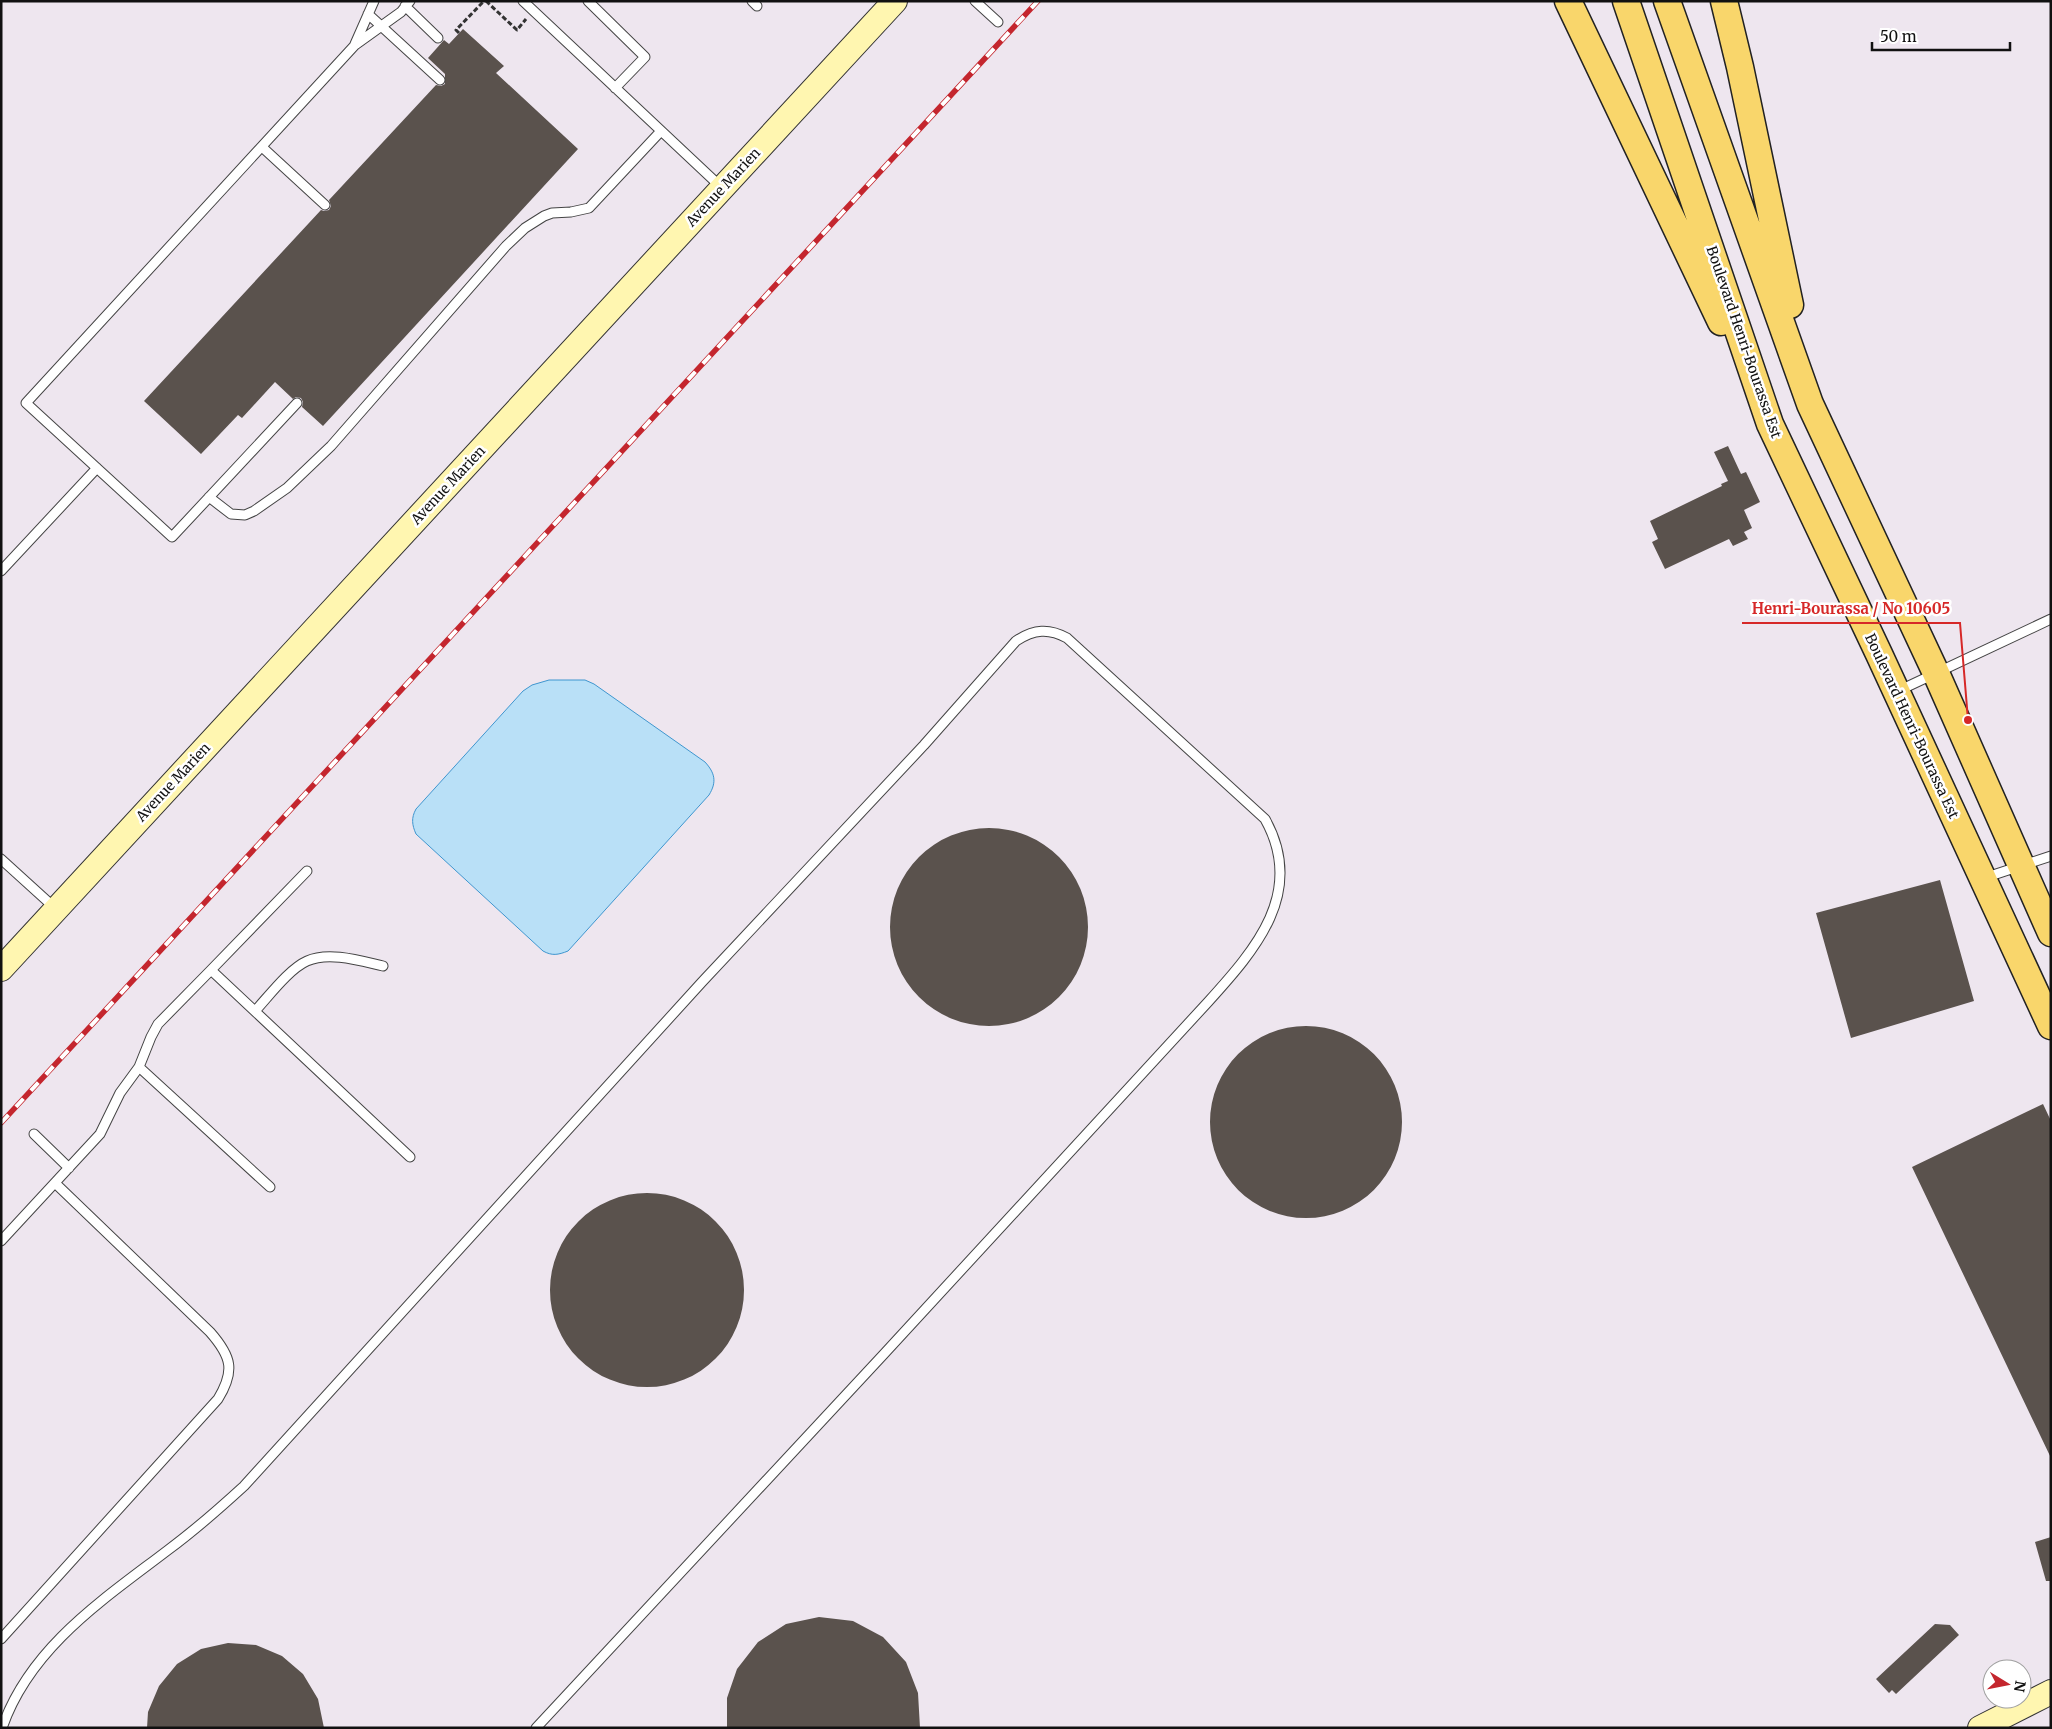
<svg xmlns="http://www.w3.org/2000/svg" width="2052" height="1729" font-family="Merriweather,serif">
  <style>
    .industrial { fill: #eee6ef; fill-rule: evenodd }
    .water { fill: #b9e0f7; stroke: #3f96cf }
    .building { fill: #5a524d }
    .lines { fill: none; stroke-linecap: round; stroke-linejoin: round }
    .lane-casing { stroke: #444; stroke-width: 11 }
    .secondary-casing { stroke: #333; stroke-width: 26 }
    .primary-casing { stroke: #222; stroke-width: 29 }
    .path { stroke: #333; stroke-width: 3; stroke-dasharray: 5 2.5; stroke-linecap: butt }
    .lane { stroke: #fff; stroke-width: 9 }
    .secondary { stroke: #fff6b0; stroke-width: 24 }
    .primary { stroke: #f9d66b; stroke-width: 26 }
    .rail-casing { stroke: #c4262e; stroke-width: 5.5 }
    .rail { stroke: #fff; stroke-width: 4; stroke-dasharray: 11; stroke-linecap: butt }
    .labels { text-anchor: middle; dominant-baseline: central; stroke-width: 5; stroke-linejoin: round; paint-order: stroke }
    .street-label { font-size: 14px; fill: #111; stroke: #fff }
    .leader { fill: none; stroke: #d62828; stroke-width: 2 }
    .callout-dot { fill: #d62828; stroke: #fff; stroke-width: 2 }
    .callout-label { font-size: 15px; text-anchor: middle; font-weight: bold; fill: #d62828; stroke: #fff; stroke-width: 5; stroke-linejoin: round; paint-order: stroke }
  </style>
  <rect width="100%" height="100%" fill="#fffdf5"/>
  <!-- industrial -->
  <path class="industrial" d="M1,1H2051V1728H1ZM1992,1669H2022V1699H1992Z"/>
  <!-- water -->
  <path class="water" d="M549,680H585L594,684L705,762C715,773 717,782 709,795L568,951C558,955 552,956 543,951L416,834C412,825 411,818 416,809L523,691L532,685Z"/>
  <!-- building -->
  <path class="building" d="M463,29L504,66L496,73L578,149L323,426L302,407L303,402L301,398L296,397L293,399L275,382L242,418L238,415L201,454L144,401L321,210L324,211L329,210L331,206L329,200L436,85L441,86L445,84V74L428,58L444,40L449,44Z
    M1728,446L1741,474L1746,472L1760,502L1744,510L1752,528L1744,532L1748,539L1733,546L1729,539L1665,569L1652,542L1658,539L1650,521L1722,486L1721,484L1728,481L1714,452Z
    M890 927a99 99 0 1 1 198 0a99 99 0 1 1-198 0Z
    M1940,880L1974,1001L1851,1038L1816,913Z
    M1210 1122a96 96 0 1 1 192 0a96 96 0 1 1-192 0Z
    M2043,1104L2051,1121V1458L1912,1167Z
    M550 1290a97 97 0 1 1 194 0a97 97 0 1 1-194 0Z
    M2051,1537V1581H2046L2035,1542Z
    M819,1617L853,1621L883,1637L906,1662L918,1693L920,1728H727V1698L737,1669L758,1642L786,1624Z
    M1935,1624L1950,1625L1959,1635L1896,1694L1892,1690L1889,1693L1876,1679Z
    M228,1643L256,1645L282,1656L303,1674L318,1699L324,1728H147L148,1712L159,1686L177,1664L201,1649Z"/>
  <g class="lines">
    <defs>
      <path id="lane" d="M523,1L722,188
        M588,1L645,57L615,88
        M752,1L757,6
        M975,1L998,22
        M405,6L438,38
        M368,14L440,80
        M355,44L374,1
        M262,147L325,205
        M297,403L172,537L26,403L355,45L401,12L410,1
        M209,497L231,514L245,515L254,511L287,488L331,446L506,246L525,228L544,216L552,213L571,212L589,208L661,131
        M1,571L97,468
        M1898,691L2051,619
        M1,859L56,909
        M1984,878L2051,856
        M211,970L307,871
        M255,1011C269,996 289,969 307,961C329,951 361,961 383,966
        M34,1134L69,1168
        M270,1187L139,1067L151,1037L158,1024L211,970L410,1157
        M1,1241L100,1134L120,1093L139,1067
        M1,1639L218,1399C235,1371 232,1357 210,1332L55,1183
        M2,1728C30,1647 104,1599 168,1550C195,1530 220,1508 244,1486L702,982L924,745L1016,641C1034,629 1049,628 1067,638L1265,819C1306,892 1256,949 1208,1002L883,1355L536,1728"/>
      <path id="secondary" d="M1,969L895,1
        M1980,1728L2051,1692"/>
      <path id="primary" d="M1568,1L1721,322
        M1626,1L1770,424L1879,654L2051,1026
        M1667,1L1810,404L1936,673L2051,933
        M1724,1L1740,67L1790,305"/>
    </defs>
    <!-- lane casing -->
    <use href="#lane" class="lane-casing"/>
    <!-- secondary casing -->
    <use href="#secondary" class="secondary-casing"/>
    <!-- primary casing -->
    <use href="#primary" class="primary-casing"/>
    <!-- path -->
    <path class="path" d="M486,1L517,30L526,19
      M459,33L456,30L484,1"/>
    <!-- lane -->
    <use href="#lane" class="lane"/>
    <!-- secondary -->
    <use href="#secondary" class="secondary"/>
    <!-- primary -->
    <use href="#primary" class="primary"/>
    <defs>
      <path id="rail" d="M1,1123L1038,1"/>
    </defs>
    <!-- rail casing -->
    <use href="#rail" class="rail-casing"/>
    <!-- rail -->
    <use href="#rail" class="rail"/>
  </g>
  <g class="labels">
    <!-- street labels -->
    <g class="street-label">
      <text transform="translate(723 187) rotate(-47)">Avenue Marien</text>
      <text transform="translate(1744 342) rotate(71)">Boulevard Henri-Bourassa Est</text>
      <text transform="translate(448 485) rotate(-47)">Avenue Marien</text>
      <text transform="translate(1912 726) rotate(65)">Boulevard Henri-Bourassa Est</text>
      <text transform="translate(173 782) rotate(-47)">Avenue Marien</text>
    </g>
  </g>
  <!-- callouts -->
  <path class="leader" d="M1968 720L1960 623H1742"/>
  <circle class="callout-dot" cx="1968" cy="720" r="5"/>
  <g class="callout-label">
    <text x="1851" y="614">Henri-Bourassa / No 10605</text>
  </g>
  <!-- border -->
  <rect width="2052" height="1729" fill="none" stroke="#111111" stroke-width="5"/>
  <!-- north arrow -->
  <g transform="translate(2007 1684) rotate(100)"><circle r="24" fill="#ffffff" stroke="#a0a0a0"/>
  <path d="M0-4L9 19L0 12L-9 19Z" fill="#c4262e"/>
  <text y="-8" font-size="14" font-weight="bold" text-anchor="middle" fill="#111111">N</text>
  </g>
  <!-- scale -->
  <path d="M1872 42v8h138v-8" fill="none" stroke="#111111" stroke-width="2.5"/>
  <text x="1880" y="42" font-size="15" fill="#111111" stroke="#ffffff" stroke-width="4" paint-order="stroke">50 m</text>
</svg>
